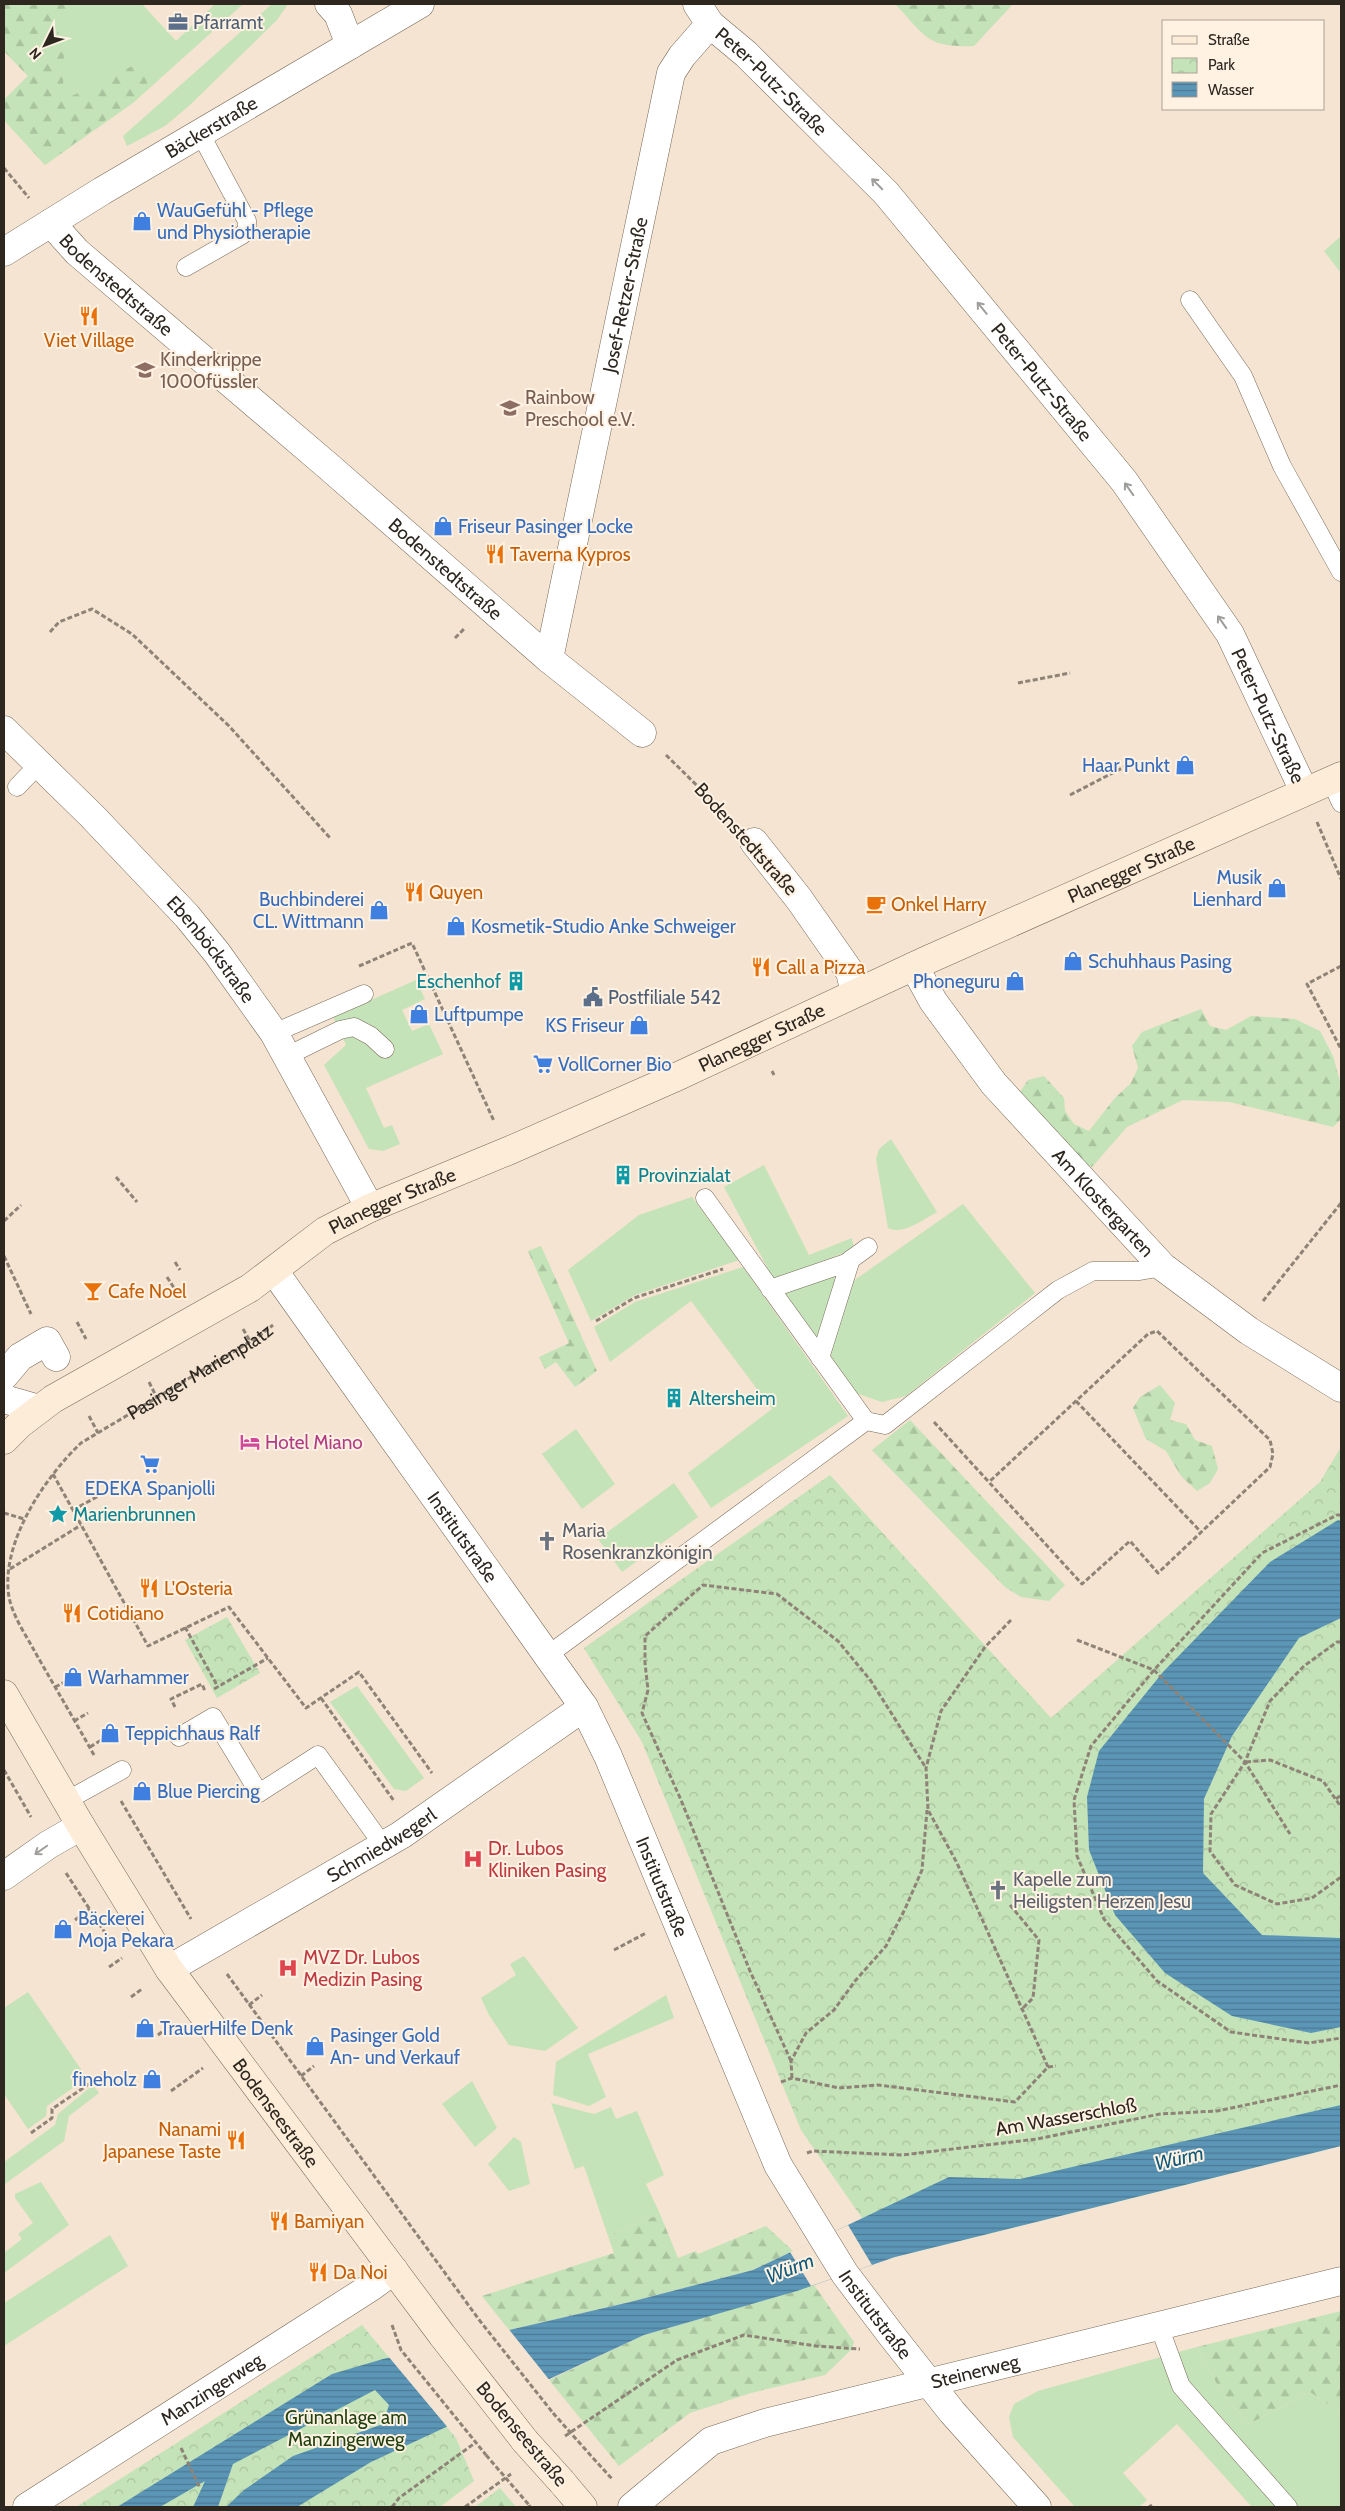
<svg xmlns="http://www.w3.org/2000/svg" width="1345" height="2511" font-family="Cabin,sans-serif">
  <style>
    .green { fill: #c4e3b8 }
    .forest { fill: url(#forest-firs) }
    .park { fill: url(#park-crowns) }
    .water { fill: url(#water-rules) }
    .pier { fill: #f4e4d1 }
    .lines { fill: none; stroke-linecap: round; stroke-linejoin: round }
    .lane-casing { stroke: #776958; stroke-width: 19 }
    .street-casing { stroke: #776958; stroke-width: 29 }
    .secondary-casing { stroke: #776958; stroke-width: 29 }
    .path { stroke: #8e8376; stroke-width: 3; stroke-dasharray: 5 2.5; stroke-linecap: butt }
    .lane { stroke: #fff; stroke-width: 18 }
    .street { stroke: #fff; stroke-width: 28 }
    .secondary { stroke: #fcecd8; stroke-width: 28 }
    .secondary-bridge-casing { stroke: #776958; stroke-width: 29; stroke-linecap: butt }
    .path-bridge { stroke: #8e8376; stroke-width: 3; stroke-dasharray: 5 2.5; stroke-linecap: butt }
    .secondary-bridge { stroke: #fcecd8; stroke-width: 28 }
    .oneway { stroke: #a09e9b }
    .labels { text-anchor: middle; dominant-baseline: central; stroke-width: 4; stroke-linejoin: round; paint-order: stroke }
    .service-label { font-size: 19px; fill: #4e5e75; stroke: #fff2e3; text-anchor: start }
    .street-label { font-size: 19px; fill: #2d2720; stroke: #fff2e3 }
    .shop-label { font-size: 19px; fill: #366cbe; stroke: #fff2e3; text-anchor: start }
    .food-label { font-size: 19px; fill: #c56008; stroke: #fff2e3; text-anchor: start }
    .education-label { font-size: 19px; fill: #785e54; stroke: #fff2e3; text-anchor: start }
    .culture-label { font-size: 19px; fill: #0d838f; stroke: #fff2e3; text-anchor: start }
    .hotel-label { font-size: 19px; fill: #b23c85; stroke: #fff2e3; text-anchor: start }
    .worship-label { font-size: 19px; fill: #5b616d; stroke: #fff2e3; text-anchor: start }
    .health-label { font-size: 19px; fill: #be3a42; stroke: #fff2e3; text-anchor: start }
    .park-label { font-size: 19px; fill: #20410f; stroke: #fff2e3 }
    .water-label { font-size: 20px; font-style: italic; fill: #0f597b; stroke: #fff2e3 }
  </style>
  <defs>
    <pattern id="forest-firs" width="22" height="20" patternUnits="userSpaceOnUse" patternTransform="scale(1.25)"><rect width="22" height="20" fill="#c4e3b8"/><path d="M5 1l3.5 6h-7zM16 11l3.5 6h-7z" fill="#a9c39e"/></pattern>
    <pattern id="park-crowns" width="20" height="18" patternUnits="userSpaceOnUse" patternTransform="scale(1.25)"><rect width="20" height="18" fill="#c4e3b8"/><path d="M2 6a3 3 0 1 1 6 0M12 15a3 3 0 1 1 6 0" fill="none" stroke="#a9c39e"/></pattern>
    <pattern id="water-rules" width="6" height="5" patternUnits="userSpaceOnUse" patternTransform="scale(1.25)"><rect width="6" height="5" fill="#5c96b7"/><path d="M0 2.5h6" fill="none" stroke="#4c7a94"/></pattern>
  </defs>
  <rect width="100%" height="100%" fill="#f4e4d1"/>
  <!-- green -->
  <path class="green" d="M4,4H142L176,41L215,4H243L133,103L45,165L4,120V100L28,76L4,51Z
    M272,4H288L277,20L190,105L165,126L127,146L123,136Z
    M1341,236V273L1324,251Z
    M416,980L425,999L402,1010L412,1031L429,1024L443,1054L366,1088L384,1128L392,1125L400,1144L383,1151L369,1149L324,1065L346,1045L333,1017Z
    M891,1139L937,1212C924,1219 902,1236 888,1228L876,1159L879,1149Z
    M764,1165L809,1255L852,1238L854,1249L776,1279L773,1278L724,1187Z
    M692,1197L739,1260L635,1295L591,1321L568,1270L639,1215Z
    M963,1204L1035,1293L906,1396L882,1402L853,1392L827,1356L849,1284Z
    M743,1267L848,1416L711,1508L688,1473L772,1409L691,1301L610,1362L594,1327L635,1302Z
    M827,1274L835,1276L838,1286L820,1348L780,1293Z
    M576,1429L615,1484L582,1509L542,1454Z
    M674,1483L698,1517L622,1572L598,1539Z
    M357,1686L424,1778L406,1791L394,1789L330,1702Z
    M524,1956L578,2028L545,2051L509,2045L489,2015L481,1998L516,1975L510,1964Z
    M28,1992L87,2078L47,2106L46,2116L28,2129L4,2094V2008Z
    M666,1995L674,2018L588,2054L606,2097L589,2106L553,2095L556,2062Z
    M472,2081L497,2128L475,2147L442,2104Z
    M93,2085L99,2093L69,2116L64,2141L5,2184L4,2162L55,2125L58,2114Z
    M551,2103L594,2114L611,2107L616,2119L637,2111L664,2175L646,2184L660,2214L608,2236L584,2166L575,2169Z
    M514,2137L521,2142L530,2184L509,2191L488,2164Z
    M41,2182L69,2225L4,2273V2253L22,2239L18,2234L33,2223L15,2198V2194Z
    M110,2235L128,2266L4,2346V2303Z
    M1197,2347L1220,2390L1249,2424L1310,2392L1341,2413V2507H1252L1177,2424L1123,2473L1147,2500L1139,2507H1075L1013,2437L1009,2417L1014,2404L1038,2391Z"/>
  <!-- forest -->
  <path class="forest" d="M4,4H70L57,27L64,50L63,91L70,97L136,64L146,76L148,89L45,165L4,120V100L28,76L4,51Z
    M895,4H1013L974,46C926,48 926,36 895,4Z
    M1201,1009L1210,1026L1226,1030L1251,1016L1295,1019L1320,1031L1333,1056L1341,1085V1119L1333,1127L1229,1102L1183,1100L1127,1127L1092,1167L1073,1160L1020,1092L1028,1080L1044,1076L1064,1098L1065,1111L1074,1124L1089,1131L1114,1099L1131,1083L1138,1068L1132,1046L1142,1032Z
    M541,1246L597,1371L575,1387L556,1362L545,1369L539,1357L569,1343L528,1251Z
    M1160,1385L1175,1403L1170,1420L1186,1424L1195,1440L1212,1446L1218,1469L1210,1483L1197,1491L1181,1476L1166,1451L1146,1439L1133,1408L1140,1397Z
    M910,1420L1065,1585L1049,1601L1021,1597L1005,1587L872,1450Z
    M660,2214L678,2258L696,2251L698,2254L766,2226L793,2251L753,2270L630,2302L509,2330L482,2296L614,2253L608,2236Z
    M814,2285L854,2342L852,2349L825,2375L751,2393L690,2413L619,2466L549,2380L644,2335Z
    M1341,2311V2413L1310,2392L1249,2424L1220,2390L1197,2347Z
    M500,2488L516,2507H475Z"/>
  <!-- park -->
  <path class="park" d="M1341,1447V2146L895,2257L862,2218L801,2130L642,1742L584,1648L830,1475L1051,1718L1320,1482Z
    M227,1617L260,1673L217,1698L185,1640Z
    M362,2325L456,2438L474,2481L440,2507H76Z"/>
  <!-- water -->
  <path class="water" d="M1338,1520L1341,1521V1618L1299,1638L1232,1736L1204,1799L1203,1873L1262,1935L1341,1938V2027L1311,2033L1232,2016L1165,1973L1115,1915L1089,1850L1087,1797L1099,1751L1163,1672L1270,1562Z
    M1341,2105V2146L895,2257L797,2291L644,2335L371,2462L297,2507H226L244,2490L293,2456L383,2424L389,2405L375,2390L233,2464L218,2507H193L205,2481L160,2507H117L332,2374L383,2359L630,2302L753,2270L949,2177L1020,2179Z"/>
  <!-- pier -->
  <path class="pier" d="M848,2225L872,2265L811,2286L790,2252Z
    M507,2327L551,2382L449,2429L388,2356Z"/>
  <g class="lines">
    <defs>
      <path id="lane" d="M186,267L242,235L247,230V221L200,133
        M1190,300L1243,376L1282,466L1341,572
        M1331,781L1341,803
        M17,787L39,764
        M274,1033L364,994
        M287,1056L340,1030L354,1027L371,1036L385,1049
        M705,1198L866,1421L885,1425L1058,1290L1093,1271H1140L1163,1267
        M770,1289L846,1263L868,1247
        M820,1358L851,1259
        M548,1655L866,1421
        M179,1737L213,1717L259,1793L318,1755L383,1845
        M66,1801L122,1770
        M1159,2326L1181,2386L1288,2507"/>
      <g id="street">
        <path d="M329,4L338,14L350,45"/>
        <path id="s2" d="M710,24L746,54L886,193L1124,481L1230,634L1304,791"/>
        <path id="s3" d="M51,223L77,252L328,466L549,659L642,733"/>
        <path id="s4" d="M4,252L102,191L420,4"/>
        <path id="s5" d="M549,659L671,73L682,56L710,24L697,4"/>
        <path id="s6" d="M4,730L92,816L187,916L217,953L274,1033L370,1208"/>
        <path d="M754,842L799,899L850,972L855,993"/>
        <path id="s7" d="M914,966L933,1001L994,1084L1163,1267L1249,1331L1341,1388"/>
        <path id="s8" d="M274,1271L584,1707L608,1756L778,2165L845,2274L892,2336L952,2412L1037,2507"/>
        <path d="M4,1376L20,1357L47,1341L56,1357"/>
        <path d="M4,1399L39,1409"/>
        <path d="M4,1876L48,1845L81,1826"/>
        <path id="s9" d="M169,1969L401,1835L584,1707"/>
        <path id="s10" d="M27,2507L371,2287L394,2270"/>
        <path id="s11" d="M632,2507L711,2441L765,2423L1341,2281"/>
      </g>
      <g id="secondary">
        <path id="s12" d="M4,1440L20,1424L53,1399L250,1288L325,1231L370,1208L508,1151L672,1079L925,961L1341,776"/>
        <path id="s13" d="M4,1694L81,1826L169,1969L442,2335L525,2441"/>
        <path d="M562,2482L583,2507"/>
      </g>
    </defs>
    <!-- lane casing -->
    <use href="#lane" class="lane-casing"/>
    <!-- street casing -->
    <use href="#street" class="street-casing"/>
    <!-- secondary casing -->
    <use href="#secondary" class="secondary-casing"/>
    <!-- path -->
    <g class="path">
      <path d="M4,168L29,198"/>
      <path d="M50,632L59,622L92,609L132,634L229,726L331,839"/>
      <path d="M455,638L465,628"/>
      <path d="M1018,683L1070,673"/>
      <path d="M666,755L731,819"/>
      <path d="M1070,795L1128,765"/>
      <path d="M1317,822L1341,879"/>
      <path d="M359,966L412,943L494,1121"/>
      <path d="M1341,966L1307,984L1341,1049"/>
      <path d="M772,1071L774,1075"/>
      <path d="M116,1177L137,1202"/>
      <path d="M4,1221L21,1205"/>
      <path d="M4,1256L31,1314"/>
      <path d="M175,1262L180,1270"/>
      <path d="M167,1277L176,1291"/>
      <path d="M1263,1301L1341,1203"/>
      <path d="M596,1321L634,1298L723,1269"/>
      <path d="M77,1322L86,1339"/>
      <path d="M243,1329L250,1341"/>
      <path d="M149,1382L157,1398"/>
      <path d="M1076,1401L1201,1532"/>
      <path d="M89,1416L98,1433"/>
      <path d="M934,1422L1082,1584L1130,1541L1158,1573L1270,1467L1273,1454L1270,1440L1157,1331L1148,1334L989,1482"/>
      <path d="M53,1474L148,1646L229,1607L306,1708L359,1672L432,1773"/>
      <path d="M73,1510L102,1494"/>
      <path d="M4,1513L24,1519"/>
      <path d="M1341,1515H1337L1262,1553L1154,1670L1091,1746L1074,1800L1077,1856L1104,1919L1157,1981L1231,2032L1309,2043L1341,2038"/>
      <path d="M10,1569L81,1525"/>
      <path d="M185,1627L218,1687"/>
      <path d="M1077,1640L1154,1670L1245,1762L1290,1834"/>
      <path d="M1341,1642H1337L1304,1666L1270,1701L1245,1762L1211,1814L1210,1851L1235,1885L1277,1904L1312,1898L1341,1877"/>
      <path d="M55,1687L69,1680"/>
      <path d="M214,1689L268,1658"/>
      <path d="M321,1698L394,1801"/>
      <path d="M175,1707L171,1699L202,1684L205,1691"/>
      <path d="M74,1721L88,1713"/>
      <path d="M90,1747L103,1739"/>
      <path id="s1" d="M94,1755C75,1721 55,1687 35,1652C26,1635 13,1617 9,1597C0,1544 44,1478 81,1443L258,1337L273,1325"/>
      <path d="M1246,1762L1270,1760L1323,1781L1341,1807"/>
      <path d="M4,1770L31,1817"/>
      <path d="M1336,1799L1341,1795"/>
      <path d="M121,1801L191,1919"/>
      <path d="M66,1873L113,1945"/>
      <path d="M1010,1905L1039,1940L1033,1998L1021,2010"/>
      <path d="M75,1920L90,1909"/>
      <path d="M614,1950L646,1933"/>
      <path d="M109,1967L122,1958"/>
      <path d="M227,1974L480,2321L553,2413"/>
      <path d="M131,1997L142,1989"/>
      <path d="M249,2005L262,1995"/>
      <path d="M158,2035L170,2025"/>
      <path d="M791,2061L750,1971L681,1800L642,1713L648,1690L645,1663V1636L703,1585L777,1594L838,1641L871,1681L926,1768"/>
      <path d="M1048,2067L1056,2066"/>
      <path d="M301,2076L314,2066"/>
      <path d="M792,2078L791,2061L806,2033L834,2010L855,1981L886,1946L905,1909L922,1870L927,1810"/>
      <path d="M781,2082L792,2078L839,2088L878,2085L1015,2102L1048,2067L957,1863L928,1810L926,1768L941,1711L985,1647L1011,1620"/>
      <path d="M171,2091L203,2068"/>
      <path d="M31,2133L52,2118V2109L107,2072"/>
      <path d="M807,2153L813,2151L902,2155L1037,2139L1160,2114L1217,2111L1341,2085"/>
      <path d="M392,2325L401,2350L486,2455"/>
      <path d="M565,2436L677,2360L744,2335L816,2346L860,2349"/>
      <path d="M181,2448L200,2488"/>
      <path d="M593,2458L613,2480"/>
      <path d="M529,2505L530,2507"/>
      <path d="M392,2507L399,2498L475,2443"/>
      <path d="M465,2507L511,2474"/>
      <path d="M1149,2507L1152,2505"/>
    </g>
    <!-- lane -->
    <use href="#lane" class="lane"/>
    <!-- street -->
    <use href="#street" class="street"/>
    <!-- secondary -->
    <use href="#secondary" class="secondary"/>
    <defs>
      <path id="secondary-bridge" d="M525,2441L562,2482"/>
    </defs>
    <!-- secondary-bridge casing -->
    <use href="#secondary-bridge" class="secondary-bridge-casing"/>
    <!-- path-bridge -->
    <path class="path-bridge" d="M553,2413L593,2458
      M486,2455L529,2505"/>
    <!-- secondary-bridge -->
    <use href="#secondary-bridge" class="secondary-bridge"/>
  </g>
  <!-- one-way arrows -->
  <defs><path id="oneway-shaft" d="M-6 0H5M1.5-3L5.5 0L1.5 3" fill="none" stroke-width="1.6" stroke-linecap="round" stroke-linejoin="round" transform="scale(1.25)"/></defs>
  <g class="oneway">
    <use href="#oneway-shaft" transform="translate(877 184) rotate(-135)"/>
    <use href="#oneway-shaft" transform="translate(982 308) rotate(-129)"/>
    <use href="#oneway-shaft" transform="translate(1129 489) rotate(-125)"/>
    <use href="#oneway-shaft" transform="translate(1222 622) rotate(-125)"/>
    <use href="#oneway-shaft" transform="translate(41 1850) rotate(145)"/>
  </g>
  <!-- icons -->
  <defs>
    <symbol id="office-bare" viewBox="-9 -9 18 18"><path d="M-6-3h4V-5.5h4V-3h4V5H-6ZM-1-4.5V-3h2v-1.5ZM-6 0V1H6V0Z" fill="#5c6f8a" stroke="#fff2e3" stroke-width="2.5" paint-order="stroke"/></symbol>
    <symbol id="shop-bare" viewBox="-9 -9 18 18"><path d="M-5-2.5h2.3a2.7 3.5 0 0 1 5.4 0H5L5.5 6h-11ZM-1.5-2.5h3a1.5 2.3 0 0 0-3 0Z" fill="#3f7fe0" stroke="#fff2e3" stroke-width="2.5" paint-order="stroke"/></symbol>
    <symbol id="restaurant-bare" viewBox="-9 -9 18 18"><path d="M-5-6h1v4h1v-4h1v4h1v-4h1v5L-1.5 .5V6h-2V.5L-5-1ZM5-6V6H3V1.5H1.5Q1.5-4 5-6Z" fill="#e8710a" stroke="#fff2e3" stroke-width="2.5" paint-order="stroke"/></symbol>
    <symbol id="school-bare" viewBox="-9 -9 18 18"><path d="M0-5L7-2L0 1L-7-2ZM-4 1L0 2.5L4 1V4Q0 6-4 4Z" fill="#8d6e63" stroke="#fff2e3" stroke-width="2.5" paint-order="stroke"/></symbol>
    <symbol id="cafe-bare" viewBox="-9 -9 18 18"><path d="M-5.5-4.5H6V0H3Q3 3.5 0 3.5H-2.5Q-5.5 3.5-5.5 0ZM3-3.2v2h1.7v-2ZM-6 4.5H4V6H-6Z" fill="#e8710a" stroke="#fff2e3" stroke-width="2.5" paint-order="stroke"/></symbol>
    <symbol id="building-bare" viewBox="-9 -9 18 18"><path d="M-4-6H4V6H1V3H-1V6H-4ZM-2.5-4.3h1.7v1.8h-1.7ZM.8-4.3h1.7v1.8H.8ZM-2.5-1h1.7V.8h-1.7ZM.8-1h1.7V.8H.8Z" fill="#0f9aa8" stroke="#fff2e3" stroke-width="2.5" paint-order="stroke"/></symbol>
    <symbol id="civic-bare" viewBox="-9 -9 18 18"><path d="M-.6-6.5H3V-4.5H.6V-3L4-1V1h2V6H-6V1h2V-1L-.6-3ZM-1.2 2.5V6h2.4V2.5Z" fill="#5c6f8a" stroke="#fff2e3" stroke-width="2.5" paint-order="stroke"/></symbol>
    <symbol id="supermarket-bare" viewBox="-9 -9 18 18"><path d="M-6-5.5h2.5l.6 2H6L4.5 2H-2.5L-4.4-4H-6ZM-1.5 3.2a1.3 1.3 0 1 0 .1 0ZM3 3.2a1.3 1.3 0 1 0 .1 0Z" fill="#3f7fe0" stroke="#fff2e3" stroke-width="2.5" paint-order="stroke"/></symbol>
    <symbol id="bar-bare" viewBox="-9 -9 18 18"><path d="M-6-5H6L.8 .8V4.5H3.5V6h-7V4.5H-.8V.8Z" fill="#e8710a" stroke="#fff2e3" stroke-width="2.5" paint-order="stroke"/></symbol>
    <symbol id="hotel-bare" viewBox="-9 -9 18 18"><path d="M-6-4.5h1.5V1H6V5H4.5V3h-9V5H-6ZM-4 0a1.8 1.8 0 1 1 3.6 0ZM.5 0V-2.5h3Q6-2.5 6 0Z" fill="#d1479c" stroke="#fff2e3" stroke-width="2.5" paint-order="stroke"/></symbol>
    <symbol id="sight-bare" viewBox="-9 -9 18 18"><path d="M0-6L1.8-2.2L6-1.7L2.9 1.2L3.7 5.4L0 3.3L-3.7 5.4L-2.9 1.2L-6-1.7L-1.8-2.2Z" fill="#0f9aa8" stroke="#fff2e3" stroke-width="2.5" paint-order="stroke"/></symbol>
    <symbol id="church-bare" viewBox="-9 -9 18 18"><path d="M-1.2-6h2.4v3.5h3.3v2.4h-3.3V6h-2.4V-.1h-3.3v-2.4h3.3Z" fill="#6b7280" stroke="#fff2e3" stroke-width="2.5" paint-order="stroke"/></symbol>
    <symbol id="hospital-bare" viewBox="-9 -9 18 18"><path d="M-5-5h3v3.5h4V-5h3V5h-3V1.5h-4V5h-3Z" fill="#e0444e" stroke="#fff2e3" stroke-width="2.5" paint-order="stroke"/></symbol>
  </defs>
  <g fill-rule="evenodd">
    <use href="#office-bare" x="164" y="8" width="28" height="28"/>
    <use href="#shop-bare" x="128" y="207" width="28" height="28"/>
    <use href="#restaurant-bare" x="75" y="302" width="28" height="28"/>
    <use href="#school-bare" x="131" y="356" width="28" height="28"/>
    <use href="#school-bare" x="496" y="394" width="28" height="28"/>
    <use href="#shop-bare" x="429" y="512" width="28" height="28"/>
    <use href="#restaurant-bare" x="481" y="540" width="28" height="28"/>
    <use href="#shop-bare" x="1171" y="751" width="28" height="28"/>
    <use href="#shop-bare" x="1263" y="874" width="28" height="28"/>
    <use href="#restaurant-bare" x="400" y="878" width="28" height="28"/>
    <use href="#cafe-bare" x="862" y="890" width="28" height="28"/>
    <use href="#shop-bare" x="365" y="896" width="28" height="28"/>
    <use href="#shop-bare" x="442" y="912" width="28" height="28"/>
    <use href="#shop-bare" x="1059" y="947" width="28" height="28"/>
    <use href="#restaurant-bare" x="747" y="953" width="28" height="28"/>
    <use href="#building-bare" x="502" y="967" width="28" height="28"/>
    <use href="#shop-bare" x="1001" y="967" width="28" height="28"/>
    <use href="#civic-bare" x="579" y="983" width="28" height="28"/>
    <use href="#shop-bare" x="405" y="1000" width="28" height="28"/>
    <use href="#shop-bare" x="625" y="1011" width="28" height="28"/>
    <use href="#supermarket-bare" x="529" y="1050" width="28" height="28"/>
    <use href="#building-bare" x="609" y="1161" width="28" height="28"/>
    <use href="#bar-bare" x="79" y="1277" width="28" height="28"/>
    <use href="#building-bare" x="660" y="1384" width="28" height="28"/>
    <use href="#hotel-bare" x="236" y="1428" width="28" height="28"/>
    <use href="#supermarket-bare" x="136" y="1450" width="28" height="28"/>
    <use href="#sight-bare" x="44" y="1500" width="28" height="28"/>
    <use href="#church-bare" x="533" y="1527" width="28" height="28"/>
    <use href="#restaurant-bare" x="135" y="1574" width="28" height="28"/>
    <use href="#restaurant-bare" x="58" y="1599" width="28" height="28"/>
    <use href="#shop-bare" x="59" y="1663" width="28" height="28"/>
    <use href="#shop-bare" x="96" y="1719" width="28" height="28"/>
    <use href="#shop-bare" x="128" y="1777" width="28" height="28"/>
    <use href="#hospital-bare" x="459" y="1845" width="28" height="28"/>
    <use href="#church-bare" x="984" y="1876" width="28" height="28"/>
    <use href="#shop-bare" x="49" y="1915" width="28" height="28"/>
    <use href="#hospital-bare" x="274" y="1954" width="28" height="28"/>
    <use href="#shop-bare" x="131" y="2014" width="28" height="28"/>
    <use href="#shop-bare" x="301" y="2032" width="28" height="28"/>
    <use href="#shop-bare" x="138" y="2065" width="28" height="28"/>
    <use href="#restaurant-bare" x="222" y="2126" width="28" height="28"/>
    <use href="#restaurant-bare" x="265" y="2207" width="28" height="28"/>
    <use href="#restaurant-bare" x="304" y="2258" width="28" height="28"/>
  </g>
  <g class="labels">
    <!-- service labels -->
    <g class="service-label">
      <text x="193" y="22">Pfarramt</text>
      <text x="608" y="997">Postfiliale 542</text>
    </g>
    <!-- street labels -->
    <g class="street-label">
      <text stroke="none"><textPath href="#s2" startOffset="84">Peter-Putz-Straße</textPath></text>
      <text stroke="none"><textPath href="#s4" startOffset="242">Bäckerstraße</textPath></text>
      <text stroke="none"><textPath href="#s3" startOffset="90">Bodenstedtstraße</textPath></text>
      <text stroke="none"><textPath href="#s5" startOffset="372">Josef-Retzer-Straße</textPath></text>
      <text stroke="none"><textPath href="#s2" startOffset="489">Peter-Putz-Straße</textPath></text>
      <text stroke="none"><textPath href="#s3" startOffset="525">Bodenstedtstraße</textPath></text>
      <text stroke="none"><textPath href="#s2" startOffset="894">Peter-Putz-Straße</textPath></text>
      <text transform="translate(746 839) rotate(48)">Bodenstedtstraße</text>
      <text stroke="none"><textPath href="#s12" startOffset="1268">Planegger Straße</textPath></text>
      <text stroke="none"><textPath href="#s6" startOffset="302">Ebenböckstraße</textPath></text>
      <text stroke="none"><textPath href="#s12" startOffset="862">Planegger Straße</textPath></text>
      <text stroke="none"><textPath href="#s12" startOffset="458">Planegger Straße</textPath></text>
      <text stroke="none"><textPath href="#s7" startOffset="304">Am Klostergarten</textPath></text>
      <text stroke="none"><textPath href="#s1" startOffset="494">Pasinger Marienplatz</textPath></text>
      <text stroke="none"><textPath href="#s8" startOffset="326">Institutstraße</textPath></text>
      <text stroke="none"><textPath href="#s9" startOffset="246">Schmiedwegerl</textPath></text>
      <text stroke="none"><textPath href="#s8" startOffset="731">Institutstraße</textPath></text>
      <text stroke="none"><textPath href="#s13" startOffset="500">Bodenseestraße</textPath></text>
      <text transform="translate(1066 2117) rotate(-10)">Am Wasserschloß</text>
      <text stroke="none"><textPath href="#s8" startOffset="1211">Institutstraße</textPath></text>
      <text stroke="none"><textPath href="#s11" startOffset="376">Steinerweg</textPath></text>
      <text stroke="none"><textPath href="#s10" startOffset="219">Manzingerweg</textPath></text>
      <text transform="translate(522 2434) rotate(50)">Bodenseestraße</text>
    </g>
    <!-- shop labels -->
    <g class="shop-label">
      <text x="157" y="210">WauGefühl - Pflege<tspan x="157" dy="22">und Physiotherapie</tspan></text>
      <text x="458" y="526">Friseur Pasinger Locke</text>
      <text x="1170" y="765" text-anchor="end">Haar Punkt</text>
      <text x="1262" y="877" text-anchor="end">Musik<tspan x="1262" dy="22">Lienhard</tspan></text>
      <text x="364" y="899" text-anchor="end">Buchbinderei<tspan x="364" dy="22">CL. Wittmann</tspan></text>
      <text x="471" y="926">Kosmetik-Studio Anke Schweiger</text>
      <text x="1088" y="961">Schuhhaus Pasing</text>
      <text x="1000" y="981" text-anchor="end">Phoneguru</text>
      <text x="434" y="1014">Luftpumpe</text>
      <text x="624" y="1025" text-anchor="end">KS Friseur</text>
      <text x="558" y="1064">VollCorner Bio</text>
      <text x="150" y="1488" text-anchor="middle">EDEKA Spanjolli</text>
      <text x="88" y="1677">Warhammer</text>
      <text x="125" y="1733">Teppichhaus Ralf</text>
      <text x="157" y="1791">Blue Piercing</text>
      <text x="78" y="1918">Bäckerei<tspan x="78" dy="22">Moja Pekara</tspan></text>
      <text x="160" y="2028">TrauerHilfe Denk</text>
      <text x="330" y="2035">Pasinger Gold<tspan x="330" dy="22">An- und Verkauf</tspan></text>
      <text x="137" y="2079" text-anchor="end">fineholz</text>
    </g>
    <!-- food labels -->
    <g class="food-label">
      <text x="89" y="340" text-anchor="middle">Viet Village</text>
      <text x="510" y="554">Taverna Kypros</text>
      <text x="429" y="892">Quyen</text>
      <text x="891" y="904">Onkel Harry</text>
      <text x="776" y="967">Call a Pizza</text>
      <text x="108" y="1291">Cafe Noel</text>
      <text x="164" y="1588">L'Osteria</text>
      <text x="87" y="1613">Cotidiano</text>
      <text x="221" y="2129" text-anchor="end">Nanami<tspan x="221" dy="22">Japanese Taste</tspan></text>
      <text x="294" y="2221">Bamiyan</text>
      <text x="333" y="2272">Da Noi</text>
    </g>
    <!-- education labels -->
    <g class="education-label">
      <text x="160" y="359">Kinderkrippe<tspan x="160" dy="22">1000füssler</tspan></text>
      <text x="525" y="397">Rainbow<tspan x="525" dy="22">Preschool e.V.</tspan></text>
    </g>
    <!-- culture labels -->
    <g class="culture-label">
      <text x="501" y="981" text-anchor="end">Eschenhof</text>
      <text x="638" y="1175">Provinzialat</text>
      <text x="689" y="1398">Altersheim</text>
      <text x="73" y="1514">Marienbrunnen</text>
    </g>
    <!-- hotel labels -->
    <g class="hotel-label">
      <text x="265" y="1442">Hotel Miano</text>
    </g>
    <!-- worship labels -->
    <g class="worship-label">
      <text x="562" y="1530">Maria<tspan x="562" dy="22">Rosenkranzkönigin</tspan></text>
      <text x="1013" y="1879">Kapelle zum<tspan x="1013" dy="22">Heiligsten Herzen Jesu</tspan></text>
    </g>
    <!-- health labels -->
    <g class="health-label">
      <text x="488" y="1848">Dr. Lubos<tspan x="488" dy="22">Kliniken Pasing</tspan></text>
      <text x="303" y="1957">MVZ Dr. Lubos<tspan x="303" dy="22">Medizin Pasing</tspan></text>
    </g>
    <!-- park labels -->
    <g class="park-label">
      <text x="346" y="2417">Grünanlage am<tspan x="346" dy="22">Manzingerweg</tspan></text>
    </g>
    <!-- water labels -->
    <g class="water-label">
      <text transform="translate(1179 2158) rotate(-13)">Würm</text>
      <text transform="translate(790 2268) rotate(-21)">Würm</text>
    </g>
  </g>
  <!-- border -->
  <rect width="1345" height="2511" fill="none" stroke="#2d2720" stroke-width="10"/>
  <!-- legend -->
  <rect x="1162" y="20" width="162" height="90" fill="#fff2e3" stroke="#aba195"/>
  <rect x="1172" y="36" width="25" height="8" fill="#fcecd8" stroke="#aba195"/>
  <text x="1208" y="45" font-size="15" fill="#2d2720">Straße</text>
  <rect x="1172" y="58" width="25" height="15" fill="url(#park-crowns)" stroke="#aba195"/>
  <text x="1208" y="70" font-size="15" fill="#2d2720">Park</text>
  <rect x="1172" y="82" width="25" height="15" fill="url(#water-rules)" stroke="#aba195"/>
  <text x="1208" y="95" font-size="15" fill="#2d2720">Wasser</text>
  <!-- north arrow -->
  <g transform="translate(45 45) rotate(228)" stroke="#fff2e3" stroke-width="4" paint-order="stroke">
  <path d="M0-4L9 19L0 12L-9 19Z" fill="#2d2720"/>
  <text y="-8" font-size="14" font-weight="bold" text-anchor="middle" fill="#2d2720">N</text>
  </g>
</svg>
